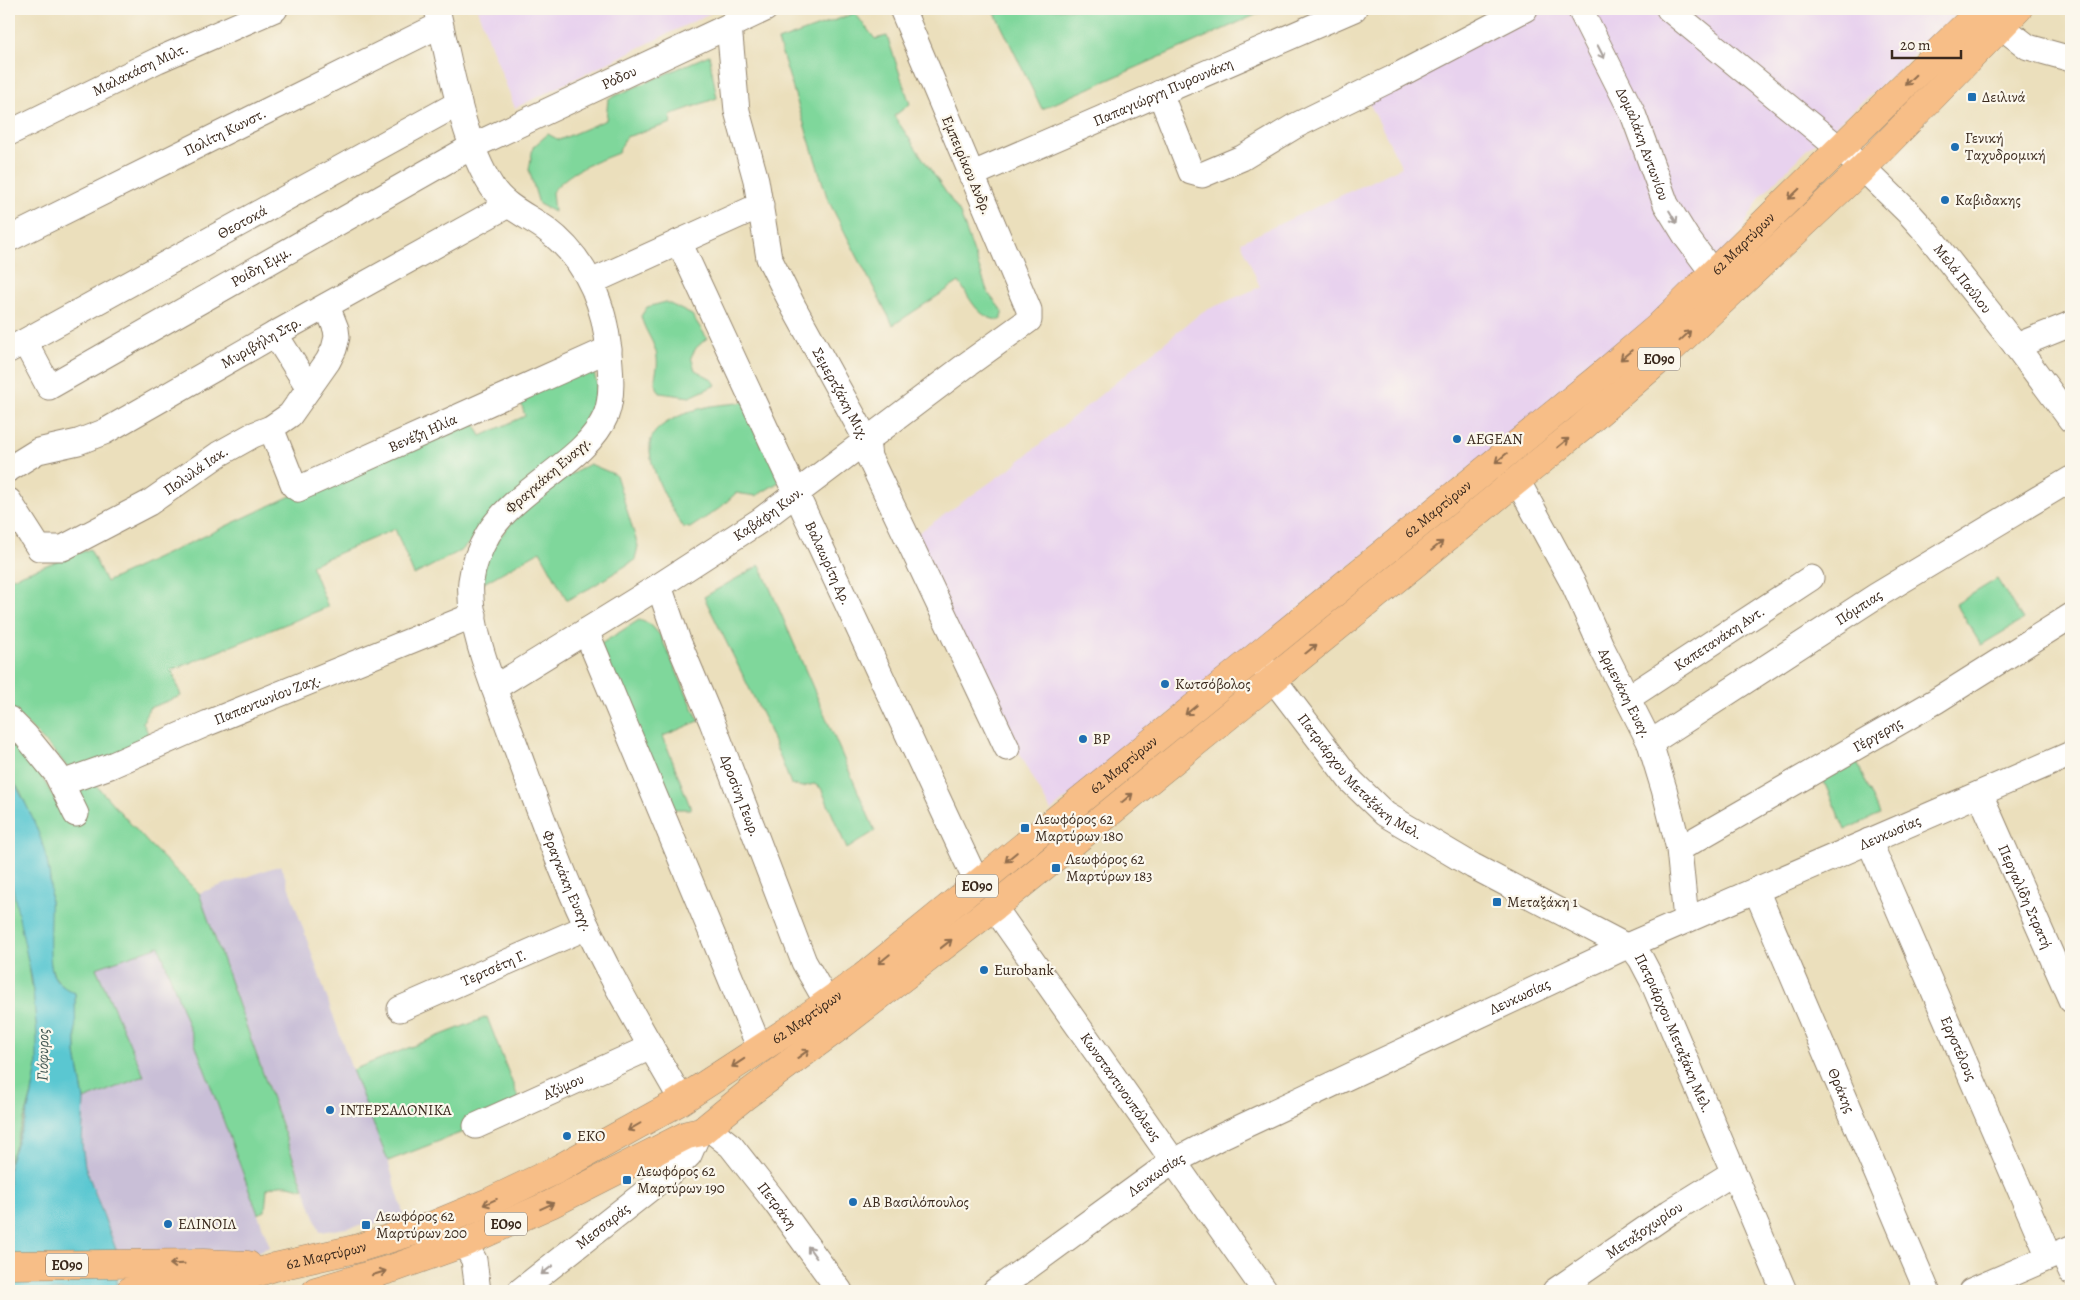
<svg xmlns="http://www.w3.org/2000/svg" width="2080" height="1300" font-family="Alegreya,serif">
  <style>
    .built { fill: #e8d2ee }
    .industrial { fill: #c9bfd7 }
    .green { fill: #7fd79b; stroke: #5d805c }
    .water { fill: #5ac7d1; stroke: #4a7878 }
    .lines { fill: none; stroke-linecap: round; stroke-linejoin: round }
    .minor-casing { stroke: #93846d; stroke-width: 27 }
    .major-casing { stroke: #93846d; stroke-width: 29 }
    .minor { stroke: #fff; stroke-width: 25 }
    .major { stroke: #f7be87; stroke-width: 28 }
    .oneway { stroke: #a79f9a }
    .oneway2 { stroke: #906d4d }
    .poi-dot { fill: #1f6fb2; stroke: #fbf7ec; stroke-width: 2 }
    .labels { text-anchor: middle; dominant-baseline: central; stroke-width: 4.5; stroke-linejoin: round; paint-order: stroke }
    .shield { fill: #fbf7ec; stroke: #75685c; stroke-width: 1 }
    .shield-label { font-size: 14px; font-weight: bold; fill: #3b2a1e }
    .street-label { font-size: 15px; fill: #3b2a1e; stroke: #fbf7ec }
    .poi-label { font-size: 15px; fill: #3b2a1e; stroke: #fbf7ec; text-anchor: start }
    .water-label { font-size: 16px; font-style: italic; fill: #445954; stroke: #fbf7ec }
  </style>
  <rect width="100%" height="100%" fill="#fbf7ec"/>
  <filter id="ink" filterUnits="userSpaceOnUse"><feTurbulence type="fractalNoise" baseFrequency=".02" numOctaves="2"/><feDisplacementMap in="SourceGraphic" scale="10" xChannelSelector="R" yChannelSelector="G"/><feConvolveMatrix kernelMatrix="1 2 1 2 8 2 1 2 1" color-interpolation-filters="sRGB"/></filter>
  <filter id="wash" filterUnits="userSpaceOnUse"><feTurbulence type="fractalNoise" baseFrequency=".0096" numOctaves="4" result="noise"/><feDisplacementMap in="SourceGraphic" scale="20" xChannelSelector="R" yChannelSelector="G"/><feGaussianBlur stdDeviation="1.12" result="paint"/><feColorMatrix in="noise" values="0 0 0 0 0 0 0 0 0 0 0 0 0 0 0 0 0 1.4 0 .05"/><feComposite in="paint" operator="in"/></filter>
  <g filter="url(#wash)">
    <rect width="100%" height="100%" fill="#ebdfbc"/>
    <!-- built -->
    <path class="built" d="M477,9H719L515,108Z
      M1546,9H1962L1896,73L1805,151L1760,197L1733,246L1619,346L1051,811L1013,741L911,538L1012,467L1202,312L1260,287L1241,242L1402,167L1367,99Z"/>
    <!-- industrial -->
    <path class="industrial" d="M281,865L352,1070L388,1161L405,1219L320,1232L199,893Z
      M159,946L270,1247L233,1260L117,1251L85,1165L82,1144L84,1100L144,1076L95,968Z"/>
    <!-- green -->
    <path class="green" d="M993,9H1269L1042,109Z
      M855,13L875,39L887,36L910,104L894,116L960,213L988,293L1003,312L1001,320C978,320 970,298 959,282L893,325L828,200L778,41Z
      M709,55L717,98L670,115L672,123L626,137L618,153C591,164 570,170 552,192L554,212L539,204L529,170L533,147L548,134L559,140L606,120L608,99Z
      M666,302L692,315L707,338L696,348L691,357L695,370L712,379L716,385L690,397L660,393C650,377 659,374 657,358C656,343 644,331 641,316L647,307Z
      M591,363L597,384L593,405L572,441L462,550L414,575L395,529L311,565L328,607L172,670L181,696L149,708L143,722L151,740L71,772L57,754L9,706V579L90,549L106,582L469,413L481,436L525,416L519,396Z
      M749,401L784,479L756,496L736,493L720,508L690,528L683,527C671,508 640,456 653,435C662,420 695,409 711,406C724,404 736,404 749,401Z
      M590,464L616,475L638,546L635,560L590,588L567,600L540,551L475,588C481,574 486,558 494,546C516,511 554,483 590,464Z
      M760,565L875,831L847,849L821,788L814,784L802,787L791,784L765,720L704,597Z
      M1997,579L2023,620L1981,645L1956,604Z
      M639,620L650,624L660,635L699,721L663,736L691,809H672L599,645Z
      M9,733L28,753L68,822L72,792L94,783L148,843L199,893L304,1189C291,1185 280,1182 267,1189L265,1211L258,1214L159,946L96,968L144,1076L84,1100L76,1054L75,993L64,988L54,976L49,960L50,879L44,852L33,821L21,793L9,774Z
      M1856,760L1880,814L1845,830L1821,775Z
      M9,870C20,916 30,963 35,1010C37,1029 39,1048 37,1067C33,1101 19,1131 9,1163Z
      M487,1017L519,1100L465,1122L468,1130L388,1161L352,1070Z"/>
    <!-- water -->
    <path class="water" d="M9,774C28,805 47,844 50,881C52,901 46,963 54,976C59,985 66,989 75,993L76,1054L84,1100L82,1144L85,1166L117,1252V1291H9V1163L25,1121L32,1094L37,1066V1035L32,980L9,870Z"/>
  </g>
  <g filter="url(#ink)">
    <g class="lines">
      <defs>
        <g id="minor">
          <path id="s1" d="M437,9C450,63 462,141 492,187C505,207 528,216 546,229C586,259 605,304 609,353C611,374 613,396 606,415C587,461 516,488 488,534C480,548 473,565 471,581C467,625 495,690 510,731C532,790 552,849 578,907C607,973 645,1036 681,1099"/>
          <path id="s2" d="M1580,9L1633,114L1666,204L1687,238L1713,273"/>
          <path id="s3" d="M1669,9L1863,168L1908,212L1926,232L2016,346L2071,420"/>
          <path id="s4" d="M729,26L737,111L756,180L769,258L794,308L867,441L869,457L1007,748"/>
          <path d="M2002,27L2028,47L2071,59"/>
          <path d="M1160,93L1191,172L1202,175L1242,158L1295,126L1391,79L1525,9"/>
          <path id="s5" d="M9,133L158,60L275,9"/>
          <path id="s6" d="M971,175L1354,9"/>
          <path id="s7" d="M9,239L440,25"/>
          <path id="s8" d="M679,242L978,885"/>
          <path d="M591,282L761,205"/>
          <path d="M275,334L309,388"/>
          <path id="s9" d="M25,342L49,387L473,146L765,9"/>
          <path d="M2016,346L2071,324"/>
          <path id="s10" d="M9,350L459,103"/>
          <path id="s11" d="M271,428L294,486L298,489L609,349"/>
          <path id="s12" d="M9,469L38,451L78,442L104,432L275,334L508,205"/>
          <path id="s13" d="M1517,480L1574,585L1602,648L1650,743L1664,789L1679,849L1686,920"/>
          <path id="s14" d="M9,501L39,548H63L149,503L219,454L253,435L271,428L290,415L328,361L334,349L337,337L336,329L327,306"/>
          <path id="s15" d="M659,586L678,641L712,722L804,962L828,1004"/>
          <path d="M586,631L760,1049"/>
          <path id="s16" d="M1261,663L1351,781L1385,814L1473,866L1635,951L1641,959L1652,980L1784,1291"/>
          <path id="s17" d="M494,688L659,586L761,520L965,366L1029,320V310L902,9"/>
          <path id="s18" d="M1628,698L1811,578"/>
          <path d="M9,719L26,736L56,773L76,814"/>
          <path id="s19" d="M1650,743L1876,596L2071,479"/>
          <path id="s20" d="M62,783L110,766L208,723L474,615"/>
          <path id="s21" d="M1980,794L2071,1000"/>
          <path id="s22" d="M1869,841L2049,1257"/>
          <path id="s23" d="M1679,849L1936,701L2071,616"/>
          <path id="s24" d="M1756,890L1927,1291"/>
          <path id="s25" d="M994,907L1265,1291"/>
          <path id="s26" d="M400,1009L587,927"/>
          <path id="s27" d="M476,1126L651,1047"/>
          <path id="s28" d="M707,1127L731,1146L775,1202L840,1291"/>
          <path d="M464,1243L474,1260L478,1291"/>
          <path d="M2062,1252L2071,1272"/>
          <path id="s29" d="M520,1291L675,1169L689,1155L698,1134"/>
          <path id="s30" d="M995,1291L1154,1175L1173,1162L1222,1136L1627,946L2071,754"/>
          <path id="s31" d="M1555,1291L1670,1212L1733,1173"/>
          <path d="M1971,1291L2071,1248"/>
        </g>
        <g id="major">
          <path d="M9,1265L203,1263L248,1265"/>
          <path id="s32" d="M130,1291L176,1288L237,1279L275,1267L355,1249L431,1226L489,1202L558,1169L677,1103L786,1032L863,977L1597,379L1657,328L1982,9"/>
          <path d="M316,1291L394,1268L464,1243L551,1204L687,1135L701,1132L745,1096L839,1027L994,907L1580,429L1666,354L1863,168L2018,9"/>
        </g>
      </defs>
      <!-- minor casing -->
      <use href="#minor" class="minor-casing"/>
      <!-- major casing -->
      <use href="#major" class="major-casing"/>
      <!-- minor -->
      <use href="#minor" class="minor"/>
      <!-- major -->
      <use href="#major" class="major"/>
    </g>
    <!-- one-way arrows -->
    <defs><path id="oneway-shaft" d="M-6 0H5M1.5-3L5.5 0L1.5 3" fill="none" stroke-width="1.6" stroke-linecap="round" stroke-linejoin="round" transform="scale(1.25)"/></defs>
    <g class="oneway">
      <use href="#oneway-shaft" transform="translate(1601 52) rotate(63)"/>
      <use href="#oneway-shaft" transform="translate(1673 217) rotate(59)"/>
      <use href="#oneway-shaft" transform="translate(812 1252) rotate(-126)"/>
      <use href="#oneway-shaft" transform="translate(547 1270) rotate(142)"/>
    </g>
    <g class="oneway2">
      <use href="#oneway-shaft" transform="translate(1910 80) rotate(136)"/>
      <use href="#oneway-shaft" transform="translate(1794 194) rotate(136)"/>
      <use href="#oneway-shaft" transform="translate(1685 336) rotate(-43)"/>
      <use href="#oneway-shaft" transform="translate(1626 355) rotate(140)"/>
      <use href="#oneway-shaft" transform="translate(1563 443) rotate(-39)"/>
      <use href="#oneway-shaft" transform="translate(1501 458) rotate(141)"/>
      <use href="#oneway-shaft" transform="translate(1437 546) rotate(-39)"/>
      <use href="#oneway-shaft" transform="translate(1311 649) rotate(-39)"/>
      <use href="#oneway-shaft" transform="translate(1191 710) rotate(141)"/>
      <use href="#oneway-shaft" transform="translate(1127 798) rotate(-39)"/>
      <use href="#oneway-shaft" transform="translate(1011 857) rotate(140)"/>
      <use href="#oneway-shaft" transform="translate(946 944) rotate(-38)"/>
      <use href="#oneway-shaft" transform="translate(884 959) rotate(141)"/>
      <use href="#oneway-shaft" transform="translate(803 1054) rotate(-36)"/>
      <use href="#oneway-shaft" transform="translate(738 1063) rotate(147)"/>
      <use href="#oneway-shaft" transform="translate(634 1127) rotate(150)"/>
      <use href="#oneway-shaft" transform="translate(490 1202) rotate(156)"/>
      <use href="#oneway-shaft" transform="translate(547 1206) rotate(-25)"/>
      <use href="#oneway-shaft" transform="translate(177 1264) rotate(178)"/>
      <use href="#oneway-shaft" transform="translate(379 1273) rotate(-17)"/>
    </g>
  </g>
  <!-- markers -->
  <g class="poi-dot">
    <rect x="1967" y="92" width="10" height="10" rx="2.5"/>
    <circle cx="1955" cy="147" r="5"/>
    <circle cx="1945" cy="200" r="5"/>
    <circle cx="1457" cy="439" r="5"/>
    <circle cx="1165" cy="684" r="5"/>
    <circle cx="1083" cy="739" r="5"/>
    <rect x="1020" y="823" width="10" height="10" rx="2.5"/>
    <rect x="1051" y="863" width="10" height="10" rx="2.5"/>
    <rect x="1492" y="897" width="10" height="10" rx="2.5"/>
    <circle cx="984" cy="970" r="5"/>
    <circle cx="330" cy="1110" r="5"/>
    <circle cx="567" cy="1136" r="5"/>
    <rect x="622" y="1175" width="10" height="10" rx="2.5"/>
    <circle cx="853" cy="1202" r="5"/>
    <circle cx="168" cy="1224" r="5"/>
    <rect x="361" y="1220" width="10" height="10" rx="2.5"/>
  </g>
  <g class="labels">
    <!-- shield labels -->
    <g class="shield">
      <rect x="1638" y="347.5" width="42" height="23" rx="4"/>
      <rect x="956" y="874.5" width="42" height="23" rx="4"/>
      <rect x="485" y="1212.5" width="42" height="23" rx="4"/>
      <rect x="46" y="1253.5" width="42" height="23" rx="4"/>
    </g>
    <g class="shield-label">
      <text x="1659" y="359">ΕΟ90</text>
      <text x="977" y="886">ΕΟ90</text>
      <text x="506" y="1224">ΕΟ90</text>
      <text x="67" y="1265">ΕΟ90</text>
    </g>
    <!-- street labels -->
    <g class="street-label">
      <text stroke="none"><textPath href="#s5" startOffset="146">Μαλακάση Μιλτ.</textPath></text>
      <text stroke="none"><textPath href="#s9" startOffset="700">Ρόδου</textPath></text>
      <text stroke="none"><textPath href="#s6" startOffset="209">Παπαγιώργη Πυρουνάκη</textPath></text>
      <text stroke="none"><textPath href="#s7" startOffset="241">Πολίτη Κωνστ.</textPath></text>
      <text stroke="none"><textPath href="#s2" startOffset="149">Δομαλάκη Αντωνίου</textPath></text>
      <text transform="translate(967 165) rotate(67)">Εμπειρίκου Ανδρ.</text>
      <text stroke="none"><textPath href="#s10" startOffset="266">Θεοτοκά</textPath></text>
      <text stroke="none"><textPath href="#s32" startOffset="1955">62 Μαρτύρων</textPath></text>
      <text stroke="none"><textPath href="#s9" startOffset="295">Ροίδη Εμμ.</textPath></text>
      <text stroke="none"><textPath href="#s3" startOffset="400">Μελά Παύλου</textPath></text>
      <text stroke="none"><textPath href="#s12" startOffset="284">Μυριβήλη Στρ.</textPath></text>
      <text stroke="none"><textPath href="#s4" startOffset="390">Σεμερτζάκη Μιχ.</textPath></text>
      <text stroke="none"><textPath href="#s11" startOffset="204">Βενέζη Ηλία</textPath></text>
      <text stroke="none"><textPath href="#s14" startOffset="234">Πολυλά Ιακ.</textPath></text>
      <text transform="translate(548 475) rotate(-41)">Φραγκάκη Ευαγγ.</text>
      <text stroke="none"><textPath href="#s32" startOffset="1550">62 Μαρτύρων</textPath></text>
      <text stroke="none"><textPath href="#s17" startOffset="325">Καβάφη Κων.</textPath></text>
      <text stroke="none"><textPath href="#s8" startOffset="354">Βαλαωρίτη Αρ.</textPath></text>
      <text stroke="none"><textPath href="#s19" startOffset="249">Πόμπιας</textPath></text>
      <text stroke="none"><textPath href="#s18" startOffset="109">Καπετανάκη Αντ.</textPath></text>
      <text stroke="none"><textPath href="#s13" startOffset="239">Αρμενάκη Ευαγ.</textPath></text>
      <text stroke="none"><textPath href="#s20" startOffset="222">Παπαντωνίου Ζαχ.</textPath></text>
      <text stroke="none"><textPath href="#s23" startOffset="229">Γέργερης</textPath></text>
      <text stroke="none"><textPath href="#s32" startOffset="1145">62 Μαρτύρων</textPath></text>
      <text stroke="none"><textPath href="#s16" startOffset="152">Πατριάρχου Μεταξάκη Μελ.</textPath></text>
      <text stroke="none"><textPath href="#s15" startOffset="225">Δροσίνη Γεωρ.</textPath></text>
      <text stroke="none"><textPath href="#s30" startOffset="1009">Λευκωσίας</textPath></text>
      <text stroke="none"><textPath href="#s1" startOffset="998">Φραγκάκη Ευαγγ.</textPath></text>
      <text stroke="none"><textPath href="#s21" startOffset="112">Περγαλίδη Στρατή</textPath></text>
      <text stroke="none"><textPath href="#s26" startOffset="102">Τερτσέτη Γ.</textPath></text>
      <text stroke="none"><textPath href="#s30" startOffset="604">Λευκωσίας</textPath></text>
      <text stroke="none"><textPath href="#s32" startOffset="740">62 Μαρτύρων</textPath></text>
      <text stroke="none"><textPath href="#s16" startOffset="572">Πατριάρχου Μεταξάκη Μελ.</textPath></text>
      <text stroke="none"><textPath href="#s22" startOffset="226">Εργοτέλους</textPath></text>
      <text stroke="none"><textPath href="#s27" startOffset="96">Αζύμου</textPath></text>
      <text stroke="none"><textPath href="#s25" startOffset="220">Κωνσταντινουπόλεως</textPath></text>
      <text stroke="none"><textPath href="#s24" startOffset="218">Θράκης</textPath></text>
      <text stroke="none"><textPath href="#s30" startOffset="199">Λευκωσίας</textPath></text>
      <text stroke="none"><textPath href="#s28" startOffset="106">Πετράκη</textPath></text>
      <text stroke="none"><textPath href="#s29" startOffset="105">Μεσσαράς</textPath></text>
      <text stroke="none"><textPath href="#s31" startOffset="108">Μεταξοχωρίου</textPath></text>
      <text stroke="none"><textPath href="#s32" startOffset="200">62 Μαρτύρων</textPath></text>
    </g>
    <!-- poi labels -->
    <g class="poi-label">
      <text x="1982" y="97">Δειλινά</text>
      <text x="1965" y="138">Γενική<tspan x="1965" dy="17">Ταχυδρομική</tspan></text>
      <text x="1955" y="200">Καβιδακης</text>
      <text x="1467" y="439">AEGEAN</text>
      <text x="1175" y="684">Κωτσόβολος</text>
      <text x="1093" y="739">BP</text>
      <text x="1035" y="819">Λεωφόρος 62<tspan x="1035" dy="17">Μαρτύρων 180</tspan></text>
      <text x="1066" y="859">Λεωφόρος 62<tspan x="1066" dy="17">Μαρτύρων 183</tspan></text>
      <text x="1507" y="902">Μεταξάκη 1</text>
      <text x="994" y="970">Eurobank</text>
      <text x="340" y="1110">ΙΝΤΕΡΣΑΛΟΝΙΚΑ</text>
      <text x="577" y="1136">EKO</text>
      <text x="637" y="1171">Λεωφόρος 62<tspan x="637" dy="17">Μαρτύρων 190</tspan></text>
      <text x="863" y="1202">ΑΒ Βασιλόπουλος</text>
      <text x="376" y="1216">Λεωφόρος 62<tspan x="376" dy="17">Μαρτύρων 200</tspan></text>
      <text x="178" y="1224">ΕΛΙΝΟΙΛ</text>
    </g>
    <!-- water labels -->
    <g class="water-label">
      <text transform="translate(43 1055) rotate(-89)">Γιόφυρος</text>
    </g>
  </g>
  <!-- margin -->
  <rect width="2080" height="1300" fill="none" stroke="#fbf7ec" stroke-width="30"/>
  <!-- scale -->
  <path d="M1892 50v8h69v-8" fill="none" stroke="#3b2a1e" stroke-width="2.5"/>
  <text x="1900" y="50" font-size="15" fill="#3b2a1e" stroke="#fbf7ec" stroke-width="4" paint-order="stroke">20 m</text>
</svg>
